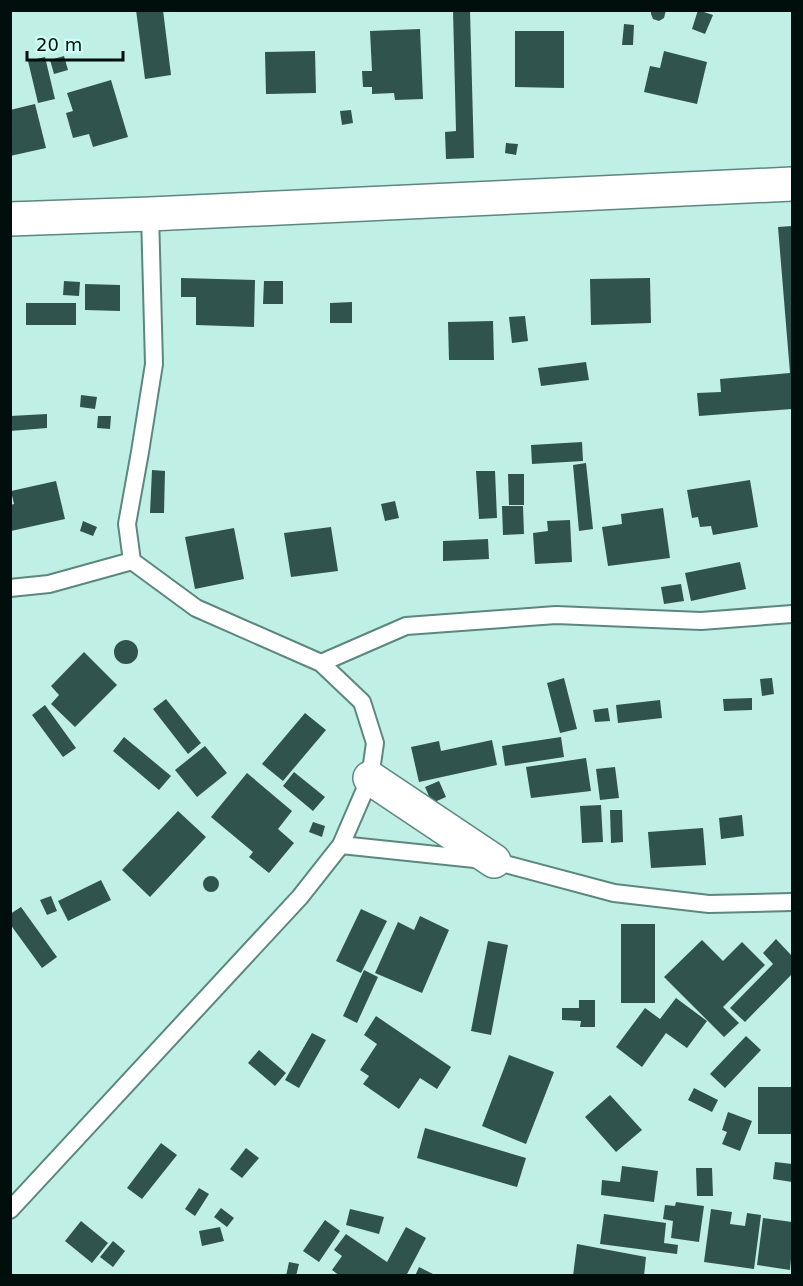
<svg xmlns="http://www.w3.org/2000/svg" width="803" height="1286" font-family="'DejaVu Sans',sans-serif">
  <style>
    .building { fill: #30534d }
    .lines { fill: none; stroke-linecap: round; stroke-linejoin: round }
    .lane-casing { stroke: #5b877f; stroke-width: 20 }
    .street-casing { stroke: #5b877f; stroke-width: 36 }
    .secondary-casing { stroke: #5b877f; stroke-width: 36 }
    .lane { stroke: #fff; stroke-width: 16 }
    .street { stroke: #fff; stroke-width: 33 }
    .secondary { stroke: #fff; stroke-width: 33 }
  </style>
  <rect width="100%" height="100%" fill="#c0efe6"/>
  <!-- building -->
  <path class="building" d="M136,10H163L171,75L145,79Z
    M453,10H470L474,158L446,159L445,132L456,131Z
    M651,10H666L664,18L659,21L653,19L651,14Z
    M698,10L713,15L705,34L692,29Z
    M624,24L634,25L633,45H622Z
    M420,29L423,99L395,100L394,93L372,94V87H363L362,71H372L370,31Z
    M515,31H564V88L515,87Z
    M315,51L316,93L266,94L265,52Z
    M664,51L707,62L697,104L644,92L650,66L660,68Z
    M64,56L68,70L54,74L50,60Z
    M45,57L55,99L38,103L28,61Z
    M111,80L128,137L93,147L89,134L73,138L66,113L73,111L67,93Z
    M35,104L46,148L10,156V110Z
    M351,110L353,123L342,125L340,111Z
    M506,143L518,144L516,155L505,153Z
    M792,226V409L699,416L697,393L721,392L720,379L790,373L778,227Z
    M181,278L255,280L254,327L196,325V297H181Z
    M650,278L651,323L591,325L590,279Z
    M64,281L80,282L79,296L63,295Z
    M264,281H283V304H263Z
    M85,284L120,285V311L85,310Z
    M352,302V323H330V303Z
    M26,303H76V325H26Z
    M525,316L528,341L512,343L509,317Z
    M493,321L494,360H449L448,322Z
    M586,362L589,380L541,386L538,368Z
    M81,395L97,397L95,409L80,407Z
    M47,414V428L10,431V416Z
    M98,416H111L110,429L97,428Z
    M582,442L583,461L532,464L531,445Z
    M586,463L593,529L579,531L573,465Z
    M152,470L165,471L164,513H150Z
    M476,471H495L497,518L479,519Z
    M508,474H524V505H509Z
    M750,480L758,527L713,535L711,526L700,527L698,517L692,518L687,490Z
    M56,481L65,519L11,531L10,505L14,504L11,491Z
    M395,501L399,518L385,521L381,504Z
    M502,506H523L524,534L503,535Z
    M663,508L670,558L608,566L602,527L622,524L621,514Z
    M570,520L572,562L535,564L533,533L548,531L547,521Z
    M83,521L97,527L93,536L80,531Z
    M331,527L338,571L291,577L284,533Z
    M234,528L244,579L195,589L185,537Z
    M488,539L489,559L443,561V541Z
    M740,562L746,589L691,601L685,573Z
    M681,584L684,601L664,604L661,587Z
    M114 652a12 12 0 1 1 24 0a12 12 0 1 1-24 0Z
    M84,652L117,685L75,727L51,704L59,695L51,686Z
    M564,678L577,729L560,733L547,683Z
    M772,678L774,694L762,696L760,679Z
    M752,698V710L724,711L723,699Z
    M166,699L201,743L188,754L153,709Z
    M660,700L662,718L618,723L616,705Z
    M45,705L76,748L63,757L32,715Z
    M608,708L610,721L595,722L593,710Z
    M305,713L326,730L283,781L262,764Z
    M124,737L171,776L159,790L113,751Z
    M561,737L564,757L505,766L502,746Z
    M492,740L497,765L419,782L411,747L439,741L441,751Z
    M205,746L227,773L197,797L175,770Z
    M586,758L591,791L531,798L526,767Z
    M615,767L619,798L600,800L596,769Z
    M294,772L325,797L313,811L283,786Z
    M247,773L292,811L278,829L294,843L269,873L249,857L253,852L211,817Z
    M439,781L446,797L432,803L425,787Z
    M601,805L603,842L582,843L580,806Z
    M610,810H622L623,842L611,843Z
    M178,811L206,837L150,897L122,870Z
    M742,815L744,836L721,839L719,818Z
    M313,822L325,826L322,837L309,832Z
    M703,828L706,865L651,868L648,832Z
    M203 884a8 8 0 1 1 16 0a8 8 0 1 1-16 0Z
    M101,880L111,900L68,921L58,901Z
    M51,896L57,911L47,915L40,900Z
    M21,907L57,957L42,968L10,924V914Z
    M361,909L387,921L361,973L336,961Z
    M420,916L449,930L422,993L375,973L398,922L414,930Z
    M621,924H655V1003H621Z
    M776,939L792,956V974L745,1022L730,1008L773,964L763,953Z
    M702,940L723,961L742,942L765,965L723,1007L739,1023L724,1037L664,977Z
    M488,941L508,945L491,1035L471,1031Z
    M364,970L378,977L357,1023L343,1016Z
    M676,998L707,1021L687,1048L666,1033L642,1067L616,1047L645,1008L660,1019Z
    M579,1000H595V1027H580L581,1021L562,1020V1008H579Z
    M376,1016L451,1067L437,1089L420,1078L399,1109L363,1084L369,1076L360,1070L377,1044L364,1035Z
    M312,1033L326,1040L299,1088L285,1080Z
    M746,1036L761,1050L725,1088L710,1074Z
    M259,1050L286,1073L275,1086L248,1063Z
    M509,1055L554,1072L526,1144L482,1126Z
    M758,1087H792V1134H758Z
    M694,1088L718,1100L712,1112L688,1100Z
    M610,1095L642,1130L616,1152L585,1117Z
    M728,1112L752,1121L740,1151L722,1144L727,1132L722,1130Z
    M425,1128L526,1158L517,1187L417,1158Z
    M161,1143L177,1155L142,1199L127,1188Z
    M246,1148L259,1158L242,1178L230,1169Z
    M775,1162L792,1164V1182L773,1179Z
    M622,1166L658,1171L654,1202L601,1195L602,1180L620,1182Z
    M696,1168H712L713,1196H697Z
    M199,1188L209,1194L195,1216L185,1209Z
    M676,1202L704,1206L699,1242L671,1238L673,1221L663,1219L665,1205L675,1206Z
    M221,1208L234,1218L227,1227L214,1217Z
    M350,1209L384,1217L379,1234L346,1225Z
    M711,1209L732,1212L730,1224L745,1226L747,1213L761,1215L754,1269L704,1262Z
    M604,1214L666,1223L664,1243L678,1245L677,1254L600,1244Z
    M763,1218L792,1222V1248L790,1270L757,1265Z
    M325,1220L340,1231L319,1262L303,1251Z
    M81,1221L108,1243L92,1263L65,1241Z
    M220,1227L224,1241L202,1246L199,1231Z
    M406,1227L426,1238L406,1276H340L332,1270L342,1256L334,1250L346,1234L387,1262Z
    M113,1241L125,1251L113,1267L100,1257Z
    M577,1244L646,1257L644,1276H573Z
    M289,1262L299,1264L296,1276H286Z
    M419,1267L437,1276H415Z"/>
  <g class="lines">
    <defs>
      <path id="lane" d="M10,588L49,584L132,561
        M321,663L406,626L556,615L701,621L792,614
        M341,845L494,861L614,893L709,904L792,902
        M10,1210L300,897L341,845L370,778L375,743L362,702L321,663L196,608L132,561L127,524L140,452L154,364L150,214"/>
      <path id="street" d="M370,778L494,861"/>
      <path id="secondary" d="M10,219L150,214L792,184"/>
    </defs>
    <!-- lane casing -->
    <use href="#lane" class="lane-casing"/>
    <!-- street casing -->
    <use href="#street" class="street-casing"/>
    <!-- secondary casing -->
    <use href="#secondary" class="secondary-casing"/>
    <!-- lane -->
    <use href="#lane" class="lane"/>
    <!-- street -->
    <use href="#street" class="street"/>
    <!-- secondary -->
    <use href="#secondary" class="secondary"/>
  </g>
  <!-- border -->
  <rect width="803" height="1286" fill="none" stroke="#010f0c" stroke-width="24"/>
  <!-- scale -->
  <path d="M27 51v9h96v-9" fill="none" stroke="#010f0c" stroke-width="3"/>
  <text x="36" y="51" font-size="18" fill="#010f0c" stroke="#cdfdf4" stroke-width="4.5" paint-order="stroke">20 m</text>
</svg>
